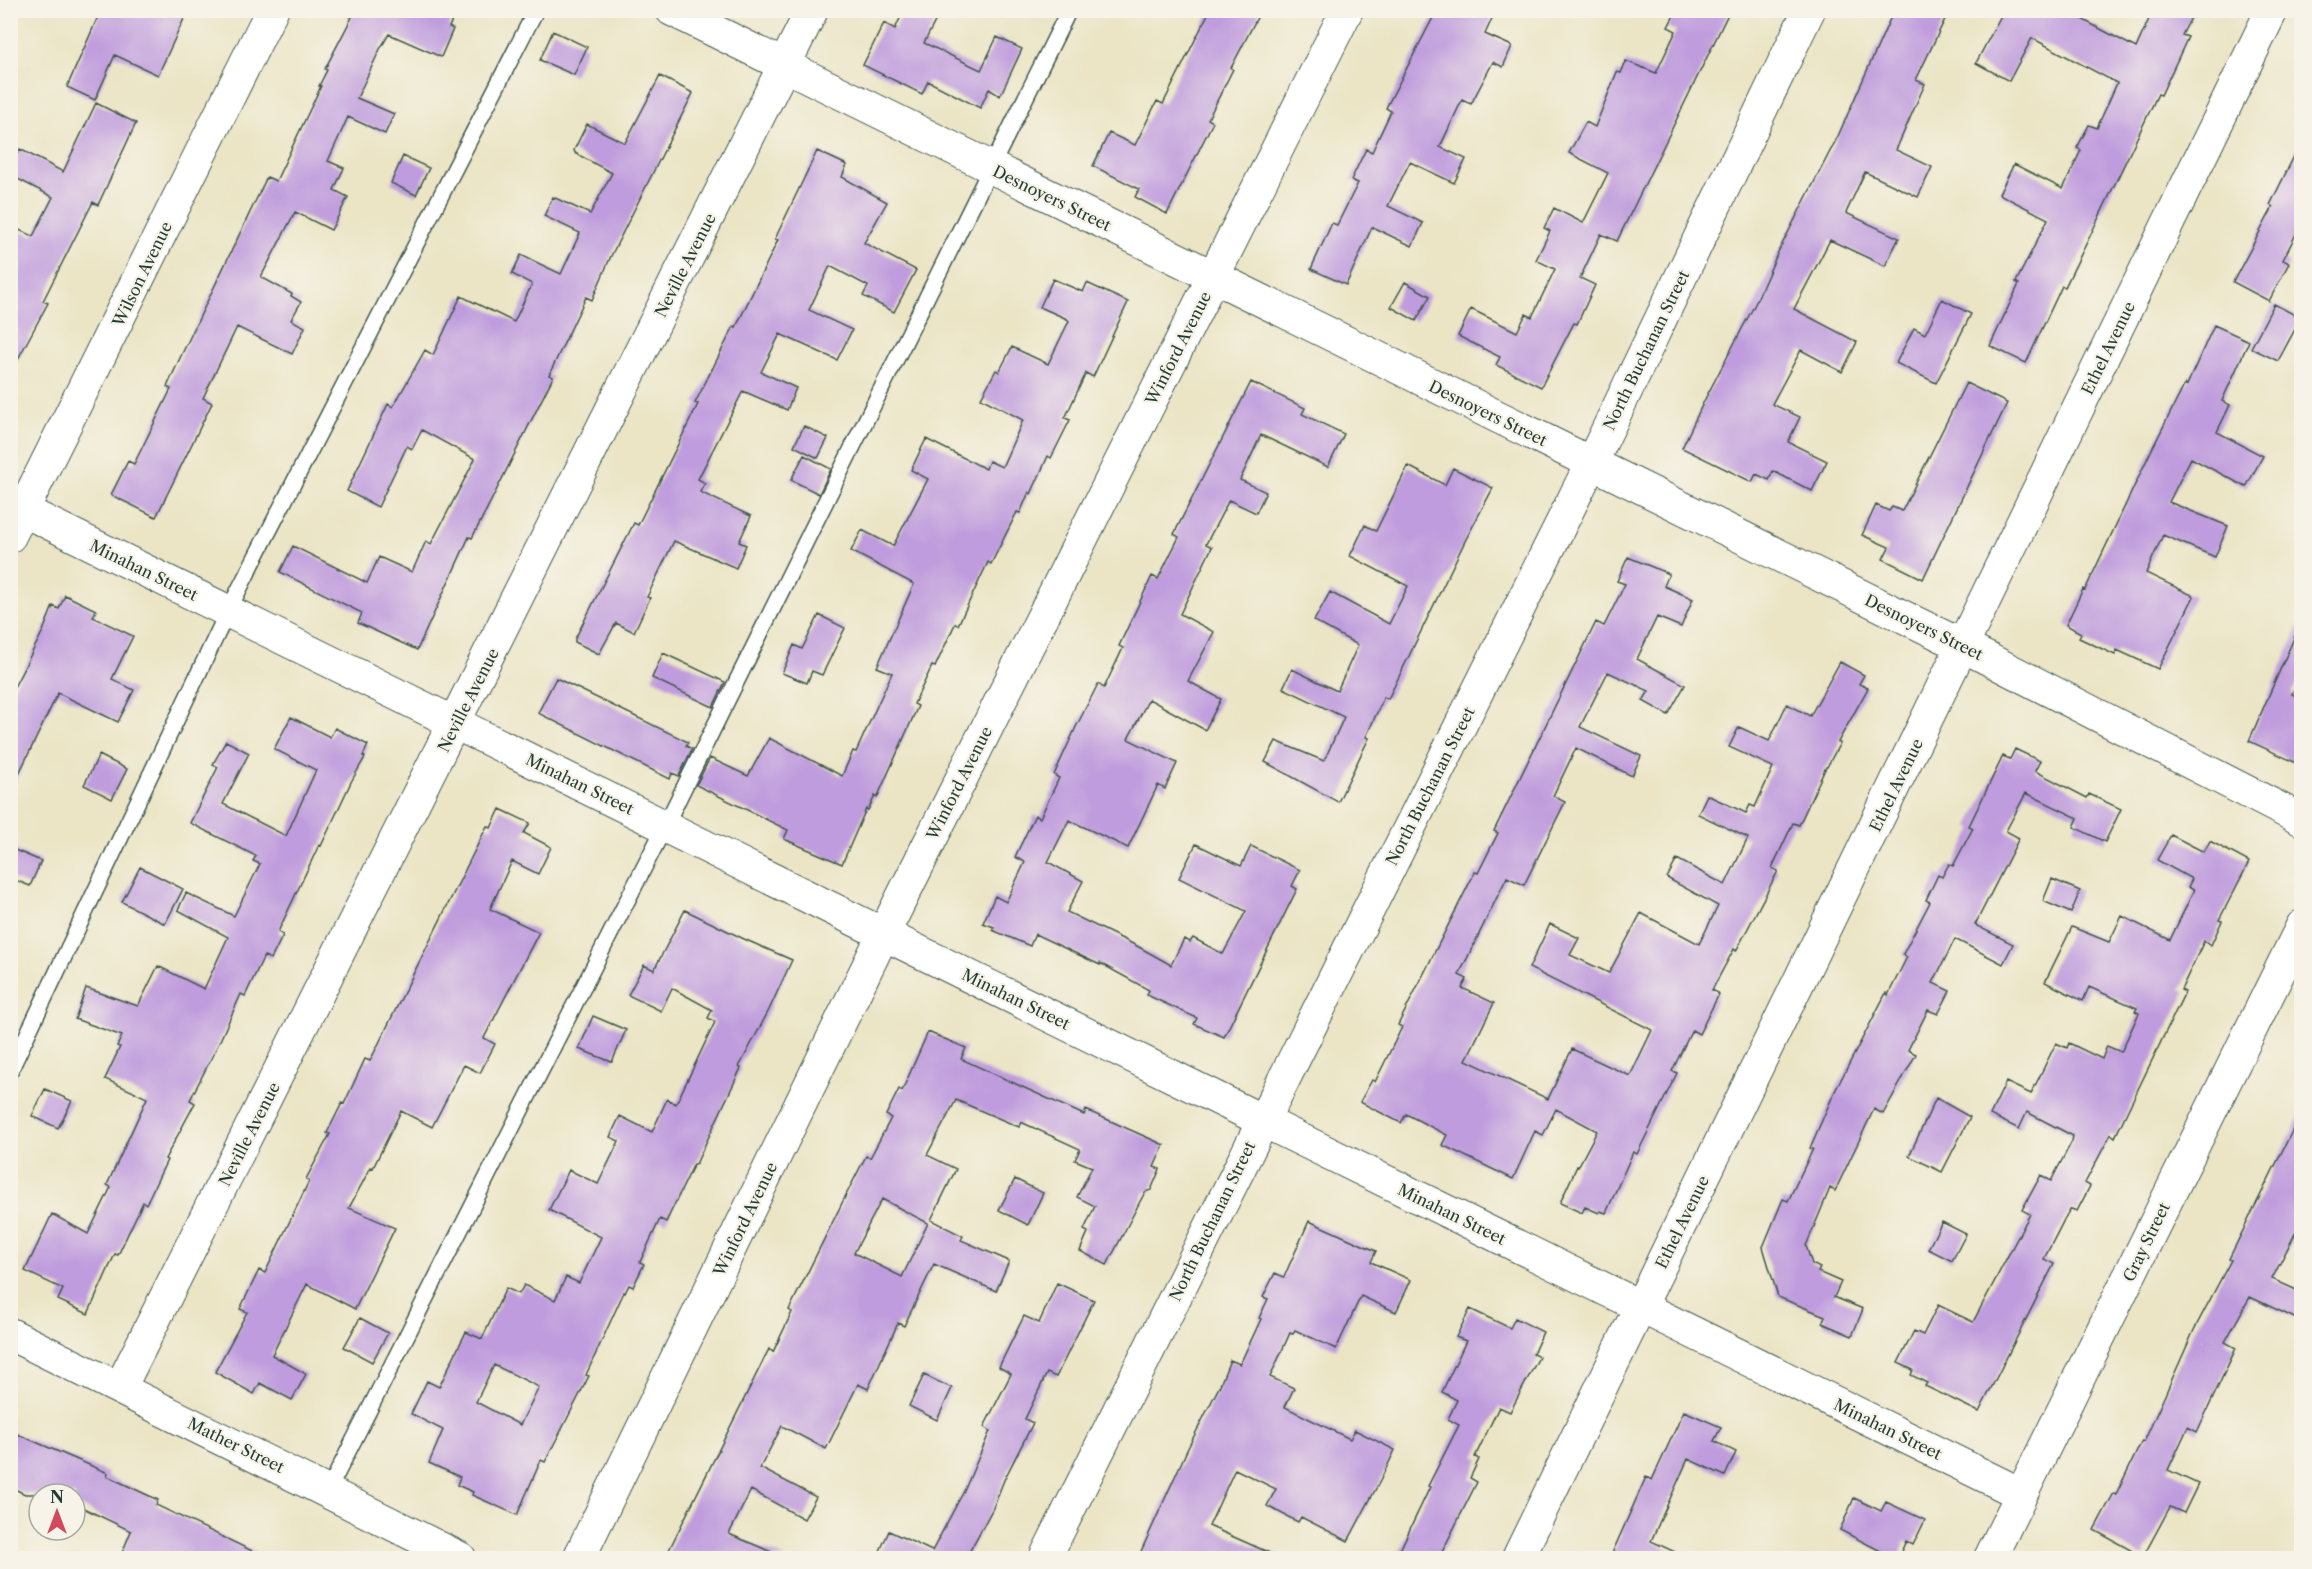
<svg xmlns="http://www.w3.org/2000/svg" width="2312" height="1569" font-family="'Libre Caslon Text',serif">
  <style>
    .building { fill: #bf9cdd; fill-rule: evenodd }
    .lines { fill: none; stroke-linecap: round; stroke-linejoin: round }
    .lane-casing { stroke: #3e564a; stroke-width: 18 }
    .street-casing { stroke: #3e564a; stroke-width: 34 }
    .lane { stroke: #fff; stroke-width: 15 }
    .street { stroke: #fff; stroke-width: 32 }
    .labels { text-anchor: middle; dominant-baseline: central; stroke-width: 4.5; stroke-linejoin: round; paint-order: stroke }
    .street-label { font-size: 16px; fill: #1f3d34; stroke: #f7f3e8 }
  </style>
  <rect width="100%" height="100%" fill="#f7f3e8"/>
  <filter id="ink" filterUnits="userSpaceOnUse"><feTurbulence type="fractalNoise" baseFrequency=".0167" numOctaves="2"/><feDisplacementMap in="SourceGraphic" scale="12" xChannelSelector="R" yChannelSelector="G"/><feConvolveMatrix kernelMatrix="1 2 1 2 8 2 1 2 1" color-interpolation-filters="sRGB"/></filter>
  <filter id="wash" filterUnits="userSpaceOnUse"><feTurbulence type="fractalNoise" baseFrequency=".008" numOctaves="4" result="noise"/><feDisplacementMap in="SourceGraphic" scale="24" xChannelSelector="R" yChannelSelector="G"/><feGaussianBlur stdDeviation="1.35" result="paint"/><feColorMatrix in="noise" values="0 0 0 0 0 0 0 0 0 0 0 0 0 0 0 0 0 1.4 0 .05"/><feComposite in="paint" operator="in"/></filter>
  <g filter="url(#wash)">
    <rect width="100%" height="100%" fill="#ebe5c6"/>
    <g id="blocks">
      <!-- building -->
      <path class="building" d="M101,10H188L158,75L115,55L95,100L67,87Z
        M337,10H457L449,27L453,29L441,57L389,34L380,49L357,98L394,114L385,134L348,117L328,161L344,168L334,190L348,197L331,230L295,212L261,277L292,294L291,296L301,302L291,320L305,327L292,354L237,327L203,398L212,403L156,517L111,495L128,461L134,464L171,389L167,387L180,358L267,177L276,181L321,86H319L327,70L325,69L352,17Z
        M904,10H941L924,43L981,70L997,37L1022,49L1000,96L989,89L980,108L928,81L922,94L863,65L884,23L895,29Z
        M1210,10H1261L1231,68L1233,69L1208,119L1213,122L1167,214L1135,197L1139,189L1093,166L1109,133L1135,145L1157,101L1163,104Z
        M1437,10H1496L1485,34L1512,46L1503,67L1493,62L1471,104L1462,100L1440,147L1466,159L1454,183L1410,162L1388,206L1423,223L1412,246L1372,227L1346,285L1311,269L1332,223L1337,225L1358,183L1351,180L1366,149L1372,152L1391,111L1386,108Z
        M1677,10H1730L1617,241L1601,234L1580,278L1595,285L1577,324L1574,323L1541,387L1496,365L1500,357L1458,336L1471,309L1517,332L1526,314L1532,317L1555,269L1536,260L1550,231L1544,228L1554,208L1583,223L1608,173L1569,153L1586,122L1595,127L1617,72L1621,73L1626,61L1656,73L1676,31L1668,27Z
        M1894,10H1932L1946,17L1916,80L1925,84L1896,150L1932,167L1918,197L1865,172L1846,213L1899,238L1885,266L1830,240L1794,309L1857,342L1842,372L1801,350L1772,404L1800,417L1788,442L1827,461L1812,491L1773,471L1769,480L1756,474L1752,482L1682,448L1704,401L1755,304L1778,252L1838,136Z
        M2004,10H2065L2136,48L2153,10H2195L2182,35L2188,37L2161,95L2158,94L2089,238L2065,287L2062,286L2026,363L1990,346L2019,284L2016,282L2048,219L1999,194L2014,164L2063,189L2081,150L2077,148L2089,125L2097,128L2117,83L2032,38L2009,81L1976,63Z
        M553,31L587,47L574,75L540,60Z
        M660,76L693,93L611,256L592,300L586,297L549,375L553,377L492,499L472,538L469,537L417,650L358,623L362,613L280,572L293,546L367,583L379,557L412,572L426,541L431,544L475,459L422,430L412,449L407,446L378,507L347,491L388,404L393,407L425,350L433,355L461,296L514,322L532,284L512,274L521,255L561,274L580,233L544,216L553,197L590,214L612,173L575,153L574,150L587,124L625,143Z
        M96,103L136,123L98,205L93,202L49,289L43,301L48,303L10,374V226L33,236L53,197L10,175V149L18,153L20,149L63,172Z
        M2301,142V224L2283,260L2289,263L2269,301L2233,282L2273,207L2270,205Z
        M817,151L847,165L842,177L887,202L864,243L916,270L894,312L863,296L868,286L830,266L809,310L852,330L837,360L780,334L761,372L796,388L787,410L743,391L698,479L705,483L700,492L751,516L739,542L746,545L736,568L674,541L647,597L650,598L634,632L616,623L599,654L575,642V639L634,523L638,525L698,404L695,403L734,326L736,327L778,240L775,239Z
        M403,156L429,168L416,195L391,183Z
        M1053,279L1083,292L1087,283L1128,302L1093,377L1086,373L1065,418L1070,420L1051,458L1048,456L1031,494L1029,492L1020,513L1017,512L991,564L988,562L958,625L955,624L935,667L932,666L914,704L918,706L877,798L875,796L868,810L866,809L842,864L784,839L788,830L696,785L710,758L748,776L769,738L842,776L853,751L856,752L892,673L877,667L914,584L851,551L862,530L893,546L928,479L911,470L926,439L986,469L989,461L1002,467L1023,420L981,398L996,370L999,372L1012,347L1048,364L1069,321L1067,319L1040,307Z
        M1405,282L1430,296L1416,321L1391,307Z
        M1942,299L1971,314L1936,383L1896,363L1914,328L1925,334Z
        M2274,304L2301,318L2278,361L2251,348Z
        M2214,325L2249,341L2222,401L2230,405L2217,432L2263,456L2246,487L2191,458L2169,502L2228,526L2215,557L2163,535L2146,573L2194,596L2158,669L2117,650L2115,655L2079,638L2081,633L2066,625L2083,589L2085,590L2151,451L2185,384L2187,385Z
        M1251,382L1305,408L1302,414L1344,434L1328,467L1261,435L1240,480L1266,492L1256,513L1229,500L1206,544L1212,547L1180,614L1214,632L1188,681L1221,699L1205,730L1149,699L1128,739L1177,763L1165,789L1158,785L1128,848L1069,820L1048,862L1083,881L1067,912L1137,946L1171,965L1184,939L1190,942L1193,938L1223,954L1246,911L1179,878L1196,844L1241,866L1251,846L1300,870L1292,886L1297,889L1224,1037L1194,1024L1197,1018L1147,995L1149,990L1100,963V965L1035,934L1030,946L992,930L994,927L983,923L995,896L1006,902L1025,862L1015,857L1035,815L1040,818L1059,778L1054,775L1076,727L1098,684L1104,688L1123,648L1119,646L1152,576L1158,579L1179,537L1174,534Z
        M1966,383L2007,403L1923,579L1883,559L1889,547L1862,535L1876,505L1889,511L1892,507L1902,511Z
        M804,426L828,438L818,458L794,446Z
        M804,455L831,469L819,494L791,480Z
        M1408,466L1445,485L1453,468L1493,488L1465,541L1388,699L1384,697L1366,737L1369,738L1338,802L1265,762L1276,741L1324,761L1344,717L1283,688L1292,669L1337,691L1358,645L1314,621L1330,592L1389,624L1408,586L1350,556L1365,525L1376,531Z
        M1628,557L1669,574L1664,586L1693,599L1681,627L1657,617L1637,659L1685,685L1668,715L1643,701L1649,691L1608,672L1580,727L1641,756L1632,776L1576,748L1553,796L1565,802L1524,885L1507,877L1459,975L1467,979L1462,988L1494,1003L1466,1060L1548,1099L1572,1049L1630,1076L1652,1030L1529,968L1550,924L1579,938L1570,955L1609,973L1641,913L1699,944L1718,906L1667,878L1677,859L1725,885L1748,838L1698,814L1707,795L1746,813L1750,805L1755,807L1773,767L1729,747L1739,727L1769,741L1787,704L1810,716L1840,662L1864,675L1859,684L1868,688L1838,742L1840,743L1827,767H1826L1799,825L1793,823L1772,868L1778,871L1736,951L1734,949L1712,990L1719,994L1699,1034L1692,1030L1672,1071L1677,1073L1637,1154L1633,1152L1606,1213L1600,1211L1599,1213L1585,1207L1582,1213L1560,1203L1577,1166L1578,1167L1597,1131L1556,1109L1543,1135L1535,1131L1513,1179L1442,1145L1447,1135L1406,1114L1401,1123L1360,1102L1372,1080L1375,1082L1402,1027L1398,1025L1475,872L1478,873L1498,833L1494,831L1596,622L1604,626L1625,584L1617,581Z
        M65,595L96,610L93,617L133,636L112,679L134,690L118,722L58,693L10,792V695L43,631L53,606L59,609Z
        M819,615L845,628L822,675L812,671L807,683L782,673L794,645L802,649Z
        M2301,622V675L2292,694L2301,699V765L2249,741Z
        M663,653L725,682L713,707L652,678Z
        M556,678L688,742L686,746L692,749L679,776L672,773L670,779L538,713Z
        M291,717L330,737L335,728L368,745L363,756L365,757L351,782L321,846L319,845L278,932L283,935L271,959L264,956L245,996L241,994L218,1045L190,1100L195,1103L165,1159L167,1160L146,1204L143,1202L118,1255L115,1254L88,1314L58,1300L63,1289L25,1271L52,1214L88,1234L111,1187L107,1185L147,1098L105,1079L120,1047L117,1046L122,1036L75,1019L86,988L138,1006L158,966L204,989L228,937L178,910L186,893L234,916L260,864L253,861L256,856L190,823L218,767L213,764L226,741L249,753L223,804L286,836L316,770L274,749Z
        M2015,749L2040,761L2035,771L2087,798L2089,794L2121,809L2105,842L2074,827L2078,818L2026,793L2006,831L2019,838L1975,925L2013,944L2003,964L1955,939L1933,983L1950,991L1938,1014L1928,1010L1908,1050L1916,1054L1883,1114L1874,1109L1835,1191L1830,1188L1806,1246L1812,1264L1820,1268L1818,1272L1841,1282L1834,1297L1863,1309L1852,1336L1822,1323L1825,1316L1778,1297L1763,1247L1783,1199L1788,1201L1813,1149L1810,1148L1834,1093L1886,993L1888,995L1907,957L1903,954L1930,902L1926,900L1938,875L1942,877L1949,864L1953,866L1973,828L1969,826L2003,756L2010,759Z
        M99,755L127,769L112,799L84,785Z
        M500,809L530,823L524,833L551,847L538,874L512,861L490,909L539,932L484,1038L495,1044L480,1073L464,1065L432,1127L401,1111L373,1168L371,1167L349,1208L395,1228L355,1309L307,1284L272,1355L306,1374L292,1400L260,1383L254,1394L215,1372L247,1312L240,1309L259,1270L265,1273L309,1181L306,1179L330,1134L327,1133L342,1103L344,1104L365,1059L370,1061L487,826L491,828Z
        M2171,835L2204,852L2210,841L2249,862L2219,920L2222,921L2211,945L2204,941L2181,990L2185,992L2127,1112L2115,1137L2111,1134L2085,1183L2090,1186L2077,1211L2071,1209L2065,1218L2044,1259L2054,1264L1979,1412L1925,1386L1927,1383L1911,1375L1913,1370L1898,1363L1914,1331L1923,1335L1938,1305L1973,1322L2030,1214L2022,1210L2041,1175L2051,1181L2072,1141L2073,1136L2027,1112L2019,1129L1990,1115L2006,1082L2031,1094L2056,1043L2067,1048L2069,1043L2102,1059L2107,1046L2121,1052L2139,1013L2135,1011L2137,1008L2089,987L2083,1001L2045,982L2072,927L2109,942L2122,916L2170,940L2194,890L2188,887L2192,879L2157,860Z
        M10,848L41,861L30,886L10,878Z
        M140,867L183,889L165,924L122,902Z
        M2052,879L2080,891L2071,913L2043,901Z
        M685,910L744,939L792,960L769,1010L739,1067L741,1068L696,1164H694L666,1222L660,1219L640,1262L644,1264L633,1287L629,1285L625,1293L624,1292L586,1375L589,1376L545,1462L541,1460L517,1515L472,1495L473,1492L457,1485L460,1477L429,1463L443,1430L411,1414L427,1381L439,1387L466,1332L482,1339L506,1288L519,1294L524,1285L555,1300L566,1277L579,1283L601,1237L549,1210L569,1170L598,1184L619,1141L610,1137L620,1116L652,1132L667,1099L676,1104L715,1022L708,1018L712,1010L672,988L661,1011L628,995L644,965L654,970ZM494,1365L539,1387L520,1425L476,1402Z
        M593,1016L626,1030L612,1062L579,1049Z
        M928,1032L966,1048L961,1059L1084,1115L1086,1110L1164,1145L1154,1167L1160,1169L1151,1190L1145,1192L1107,1265L1080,1251L1088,1232L1084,1230L1095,1206L1077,1197L1092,1167L1075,1160L1080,1149L1021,1122L1019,1127L956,1100L927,1155L956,1169L931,1220L963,1236L961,1240L1009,1261L996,1291L934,1264L904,1326L898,1323L868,1389L858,1384L826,1449L782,1426L760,1468L816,1497L804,1519L751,1490L729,1534L786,1558H665L769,1349L773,1352L792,1312L789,1310L847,1193L866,1156L870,1158L891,1118L886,1115L899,1089L902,1091ZM882,1199L928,1223L902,1277L854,1253Z
        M45,1089L72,1101L58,1128L32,1116Z
        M1936,1098L1970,1117L1942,1172L1909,1156Z
        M2301,1113V1222L2272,1279L2301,1292V1321L2250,1297L2225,1342L2236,1348L2197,1432L2188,1427L2168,1470L2198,1484L2184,1513L2170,1507L2143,1557L2094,1530L2114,1493L2116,1494L2142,1441L2144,1442L2194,1330L2231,1260L2229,1259Z
        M1015,1179L1043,1193L1028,1225L999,1210Z
        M1309,1221L1376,1251L1371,1262L1411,1280L1396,1312L1361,1296L1336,1349L1295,1330L1293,1334L1290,1333L1270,1377L1294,1388L1285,1407L1350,1439L1355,1430L1395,1450L1380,1481L1348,1541L1301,1517L1298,1522L1267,1506L1276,1489L1235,1469L1209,1526L1281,1558H1138L1188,1448L1220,1385L1230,1360L1240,1364L1261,1319L1259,1318L1268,1299L1263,1297L1275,1273L1284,1277Z
        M1942,1222L1966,1234L1952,1261L1928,1249Z
        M1057,1283L1094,1300L1056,1377L1047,1373L1025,1419L1033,1423L1004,1480L993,1508L966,1558H892L879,1553L889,1531L932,1551L965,1489L990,1431L984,1427L1011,1374L999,1367L1024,1316L1039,1323Z
        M1470,1309L1510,1328L1515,1318L1543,1332L1533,1354L1539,1357L1510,1412L1499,1407L1475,1457L1479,1459L1470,1478L1477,1482L1439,1558H1413L1399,1552L1430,1487L1428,1486L1459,1425L1448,1419L1457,1400L1442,1392L1466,1341L1456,1337Z
        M360,1318L388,1333L372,1362L344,1347Z
        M924,1375L952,1388L937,1420L909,1406Z
        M1684,1411L1721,1427L1714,1441L1736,1452L1725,1476L1688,1459L1651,1541L1688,1558H1610L1646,1477L1652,1480Z
        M10,1431L108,1473L107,1476L158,1500L156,1505L267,1558H120L131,1531L75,1504V1494H25L10,1487Z
        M1854,1498L1881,1511L1886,1502L1925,1520L1913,1545L1906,1541L1898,1558H1894L1840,1530Z"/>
    </g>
  </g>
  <g filter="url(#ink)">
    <use href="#blocks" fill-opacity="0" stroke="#3e564a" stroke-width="1.5"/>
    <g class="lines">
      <defs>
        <path id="lane" d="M10,1071L228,611L536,10
          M328,1491L665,826L1069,10"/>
        <path id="street" d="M672,10L1963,646L2302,820
          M10,504L2021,1494
          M10,536L272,10
          M10,1334L460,1558
          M120,1388L812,10
          M579,1558L884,933L1347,10
          M1045,1558L1591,464L1809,10
          M1518,1558L2272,10
          M1990,1558L2302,926"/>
      </defs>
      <!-- lane casing -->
      <use href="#lane" class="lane-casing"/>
      <!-- street casing -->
      <use href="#street" class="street-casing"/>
      <!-- lane -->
      <use href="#lane" class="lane"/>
      <!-- street -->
      <use href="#street" class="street"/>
    </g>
  </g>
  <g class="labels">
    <!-- street labels -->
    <g class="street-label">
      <text transform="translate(1052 198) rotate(26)">Desnoyers Street</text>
      <text transform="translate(685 265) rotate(-63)">Neville Avenue</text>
      <text transform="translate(142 274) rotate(-64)">Wilson Avenue</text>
      <text transform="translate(1178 348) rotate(-63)">Winford Avenue</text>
      <text transform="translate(2108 348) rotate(-64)">Ethel Avenue</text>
      <text transform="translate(1646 350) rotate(-64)">North Buchanan Street</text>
      <text transform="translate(1488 413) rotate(26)">Desnoyers Street</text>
      <text transform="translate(144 570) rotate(26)">Minahan Street</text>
      <text transform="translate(1924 627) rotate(26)">Desnoyers Street</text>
      <text transform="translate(468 700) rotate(-63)">Neville Avenue</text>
      <text transform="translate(959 783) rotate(-63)">Winford Avenue</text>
      <text transform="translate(580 784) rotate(26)">Minahan Street</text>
      <text transform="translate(1896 785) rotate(-64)">Ethel Avenue</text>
      <text transform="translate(1430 786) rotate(-63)">North Buchanan Street</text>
      <text transform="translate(1016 999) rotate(26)">Minahan Street</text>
      <text transform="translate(249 1134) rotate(-63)">Neville Avenue</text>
      <text transform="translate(1452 1214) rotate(26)">Minahan Street</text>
      <text transform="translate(745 1219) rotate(-64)">Winford Avenue</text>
      <text transform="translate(1212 1221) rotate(-64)">North Buchanan Street</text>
      <text transform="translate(1682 1222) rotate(-64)">Ethel Avenue</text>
      <text transform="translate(2146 1242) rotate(-64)">Gray Street</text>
      <text transform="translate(1888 1429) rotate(26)">Minahan Street</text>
      <text transform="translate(236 1445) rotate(26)">Mather Street</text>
    </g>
  </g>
  <!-- margin -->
  <rect width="2312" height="1569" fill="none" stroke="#f7f3e8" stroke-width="36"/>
  <!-- north arrow -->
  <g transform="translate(57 1512)"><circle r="28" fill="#f7f3e8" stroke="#a1aaa0" stroke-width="1.5"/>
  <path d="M0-4.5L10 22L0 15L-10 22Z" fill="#d1495b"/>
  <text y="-9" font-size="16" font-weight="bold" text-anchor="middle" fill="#1f3d34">N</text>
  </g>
</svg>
